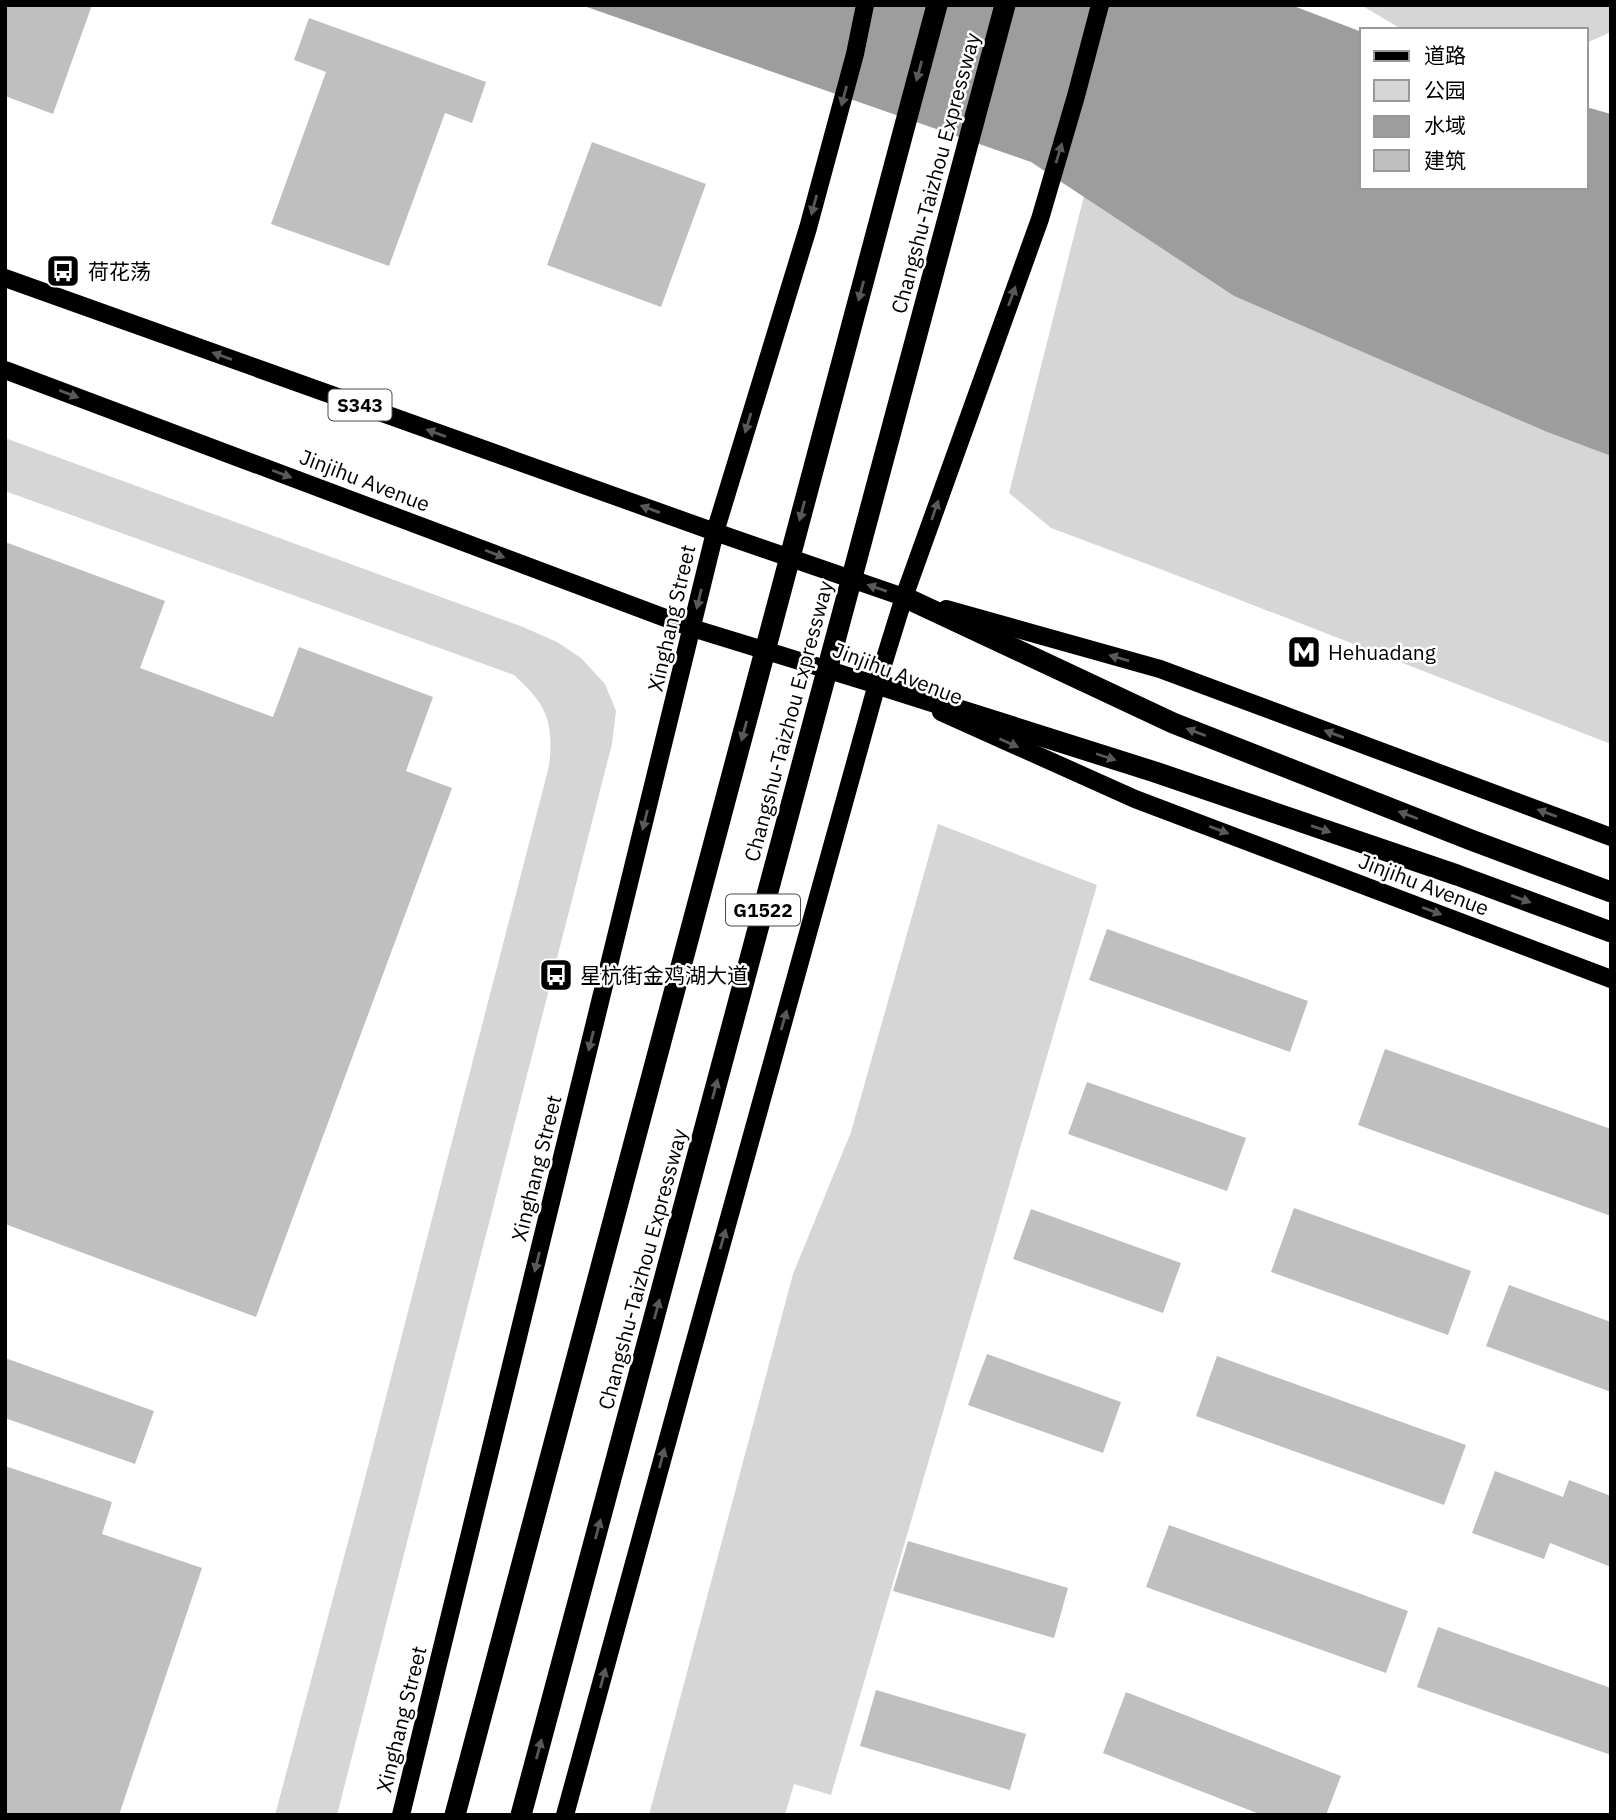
<svg xmlns="http://www.w3.org/2000/svg" width="1616" height="1820" font-family="'IBM Plex Sans','Noto Sans SC',sans-serif">
  <style>
    .green { fill: #d6d6d6 }
    .water { fill: #9d9d9d }
    .building { fill: #bfbfbf }
    .lines { fill: none; stroke-linecap: round; stroke-linejoin: round }
    .major { stroke: #000; stroke-width: 18 }
    .highway { stroke: #000; stroke-width: 21 }
    .oneway { fill: #595959 }
    .labels { text-anchor: middle; dominant-baseline: central; stroke-width: 5; stroke-linejoin: round; paint-order: stroke }
    .shield { fill: #fff; stroke: #4c4c4c; stroke-width: 2 }
    .shield-label { font-size: 19px; font-weight: bold; fill: #000 }
    .street-label { font-size: 21px; fill: #000; stroke: #fff }
    .poi-label { font-size: 21px; fill: #000; stroke: #fff; text-anchor: start }
  </style>
  <rect width="100%" height="100%" fill="#fff"/>
  <!-- green -->
  <path class="green" d="M1361,5H1611V32L1586,43V30H1403Z
    M1084,196L1234,296L1547,432L1611,456V744L1168,572L1051,528L1009,493Z
    M5,438L523,627L557,642L581,658L605,684L616,711L612,744L337,1815H275L364,1482L549,766C554,721 547,705 514,675L5,491Z
    M938,824L1097,885L831,1795L794,1784L785,1815H649L793,1274L851,1132Z"/>
  <!-- water -->
  <path class="water" d="M581,5H1291L1362,32V187H1586V107L1611,114V456L1547,432L1234,296L1031,162Z"/>
  <!-- building -->
  <path class="building" d="M5,5H92L53,114L5,96Z
    M309,18L486,82L472,123L445,113L389,266L271,224L326,72L294,60Z
    M592,142L706,184L661,307L547,265Z
    M5,542L165,601L140,668L273,717L299,647L433,697L406,771L452,788L256,1317L5,1224Z
    M1107,929L1308,1001L1290,1052L1089,980Z
    M1385,1049L1611,1129V1216L1358,1125Z
    M1087,1082L1246,1138L1227,1191L1068,1134Z
    M1294,1208L1471,1271L1448,1335L1271,1272Z
    M1031,1209L1181,1263L1163,1313L1013,1259Z
    M1509,1285L1611,1322V1392L1486,1346Z
    M987,1354L1121,1402L1103,1453L968,1405Z
    M1217,1356L1466,1445L1444,1505L1196,1416Z
    M5,1358L154,1411L135,1464L5,1418Z
    M5,1466L112,1502L102,1534L202,1568L119,1815H5Z
    M1495,1471L1563,1497L1569,1480L1611,1496V1567L1550,1543L1544,1559L1472,1533Z
    M1169,1525L1408,1611L1386,1673L1146,1587Z
    M908,1541L1068,1588L1054,1638L893,1591Z
    M1438,1627L1611,1688V1755L1417,1687Z
    M876,1690L1026,1734L1010,1790L860,1746Z
    M1126,1692L1341,1776L1326,1815H1262L1103,1753Z"/>
  <g class="lines">
    <!-- major -->
    <path class="major" d="M5,278L715,532L915,601
      M5,370L692,628L887,688
      M946,609L1160,669L1611,837
      M941,712L1135,799L1611,979
      M401,1815L715,532L808,228L855,54L865,5
      M565,1815L686,1373L877,684L904,597L1040,219L1076,96L1100,5"/>
    <!-- highway -->
    <path class="highway" d="M904,597L1173,723L1471,840L1611,892
      M877,684L1155,772L1457,875L1611,932
      M455,1815L937,5
      M521,1815L1005,5"/>
  </g>
  <!-- one-way arrows -->
  <defs><path id="oneway-solid" d="M-6-.8H1V-3.2L6.5 0L1 3.2V.8H-6Z" transform="scale(1.75)"/></defs>
  <g class="oneway">
    <use href="#oneway-solid" transform="translate(919 71) rotate(105)"/>
    <use href="#oneway-solid" transform="translate(844 96) rotate(105)"/>
    <use href="#oneway-solid" transform="translate(1059 153) rotate(-73)"/>
    <use href="#oneway-solid" transform="translate(814 205) rotate(105)"/>
    <use href="#oneway-solid" transform="translate(861 291) rotate(105)"/>
    <use href="#oneway-solid" transform="translate(1012 296) rotate(-70)"/>
    <use href="#oneway-solid" transform="translate(222 356) rotate(-160)"/>
    <use href="#oneway-solid" transform="translate(69 394) rotate(21)"/>
    <use href="#oneway-solid" transform="translate(748 423) rotate(107)"/>
    <use href="#oneway-solid" transform="translate(436 433) rotate(-160)"/>
    <use href="#oneway-solid" transform="translate(282 474) rotate(21)"/>
    <use href="#oneway-solid" transform="translate(650 509) rotate(-160)"/>
    <use href="#oneway-solid" transform="translate(935 510) rotate(-71)"/>
    <use href="#oneway-solid" transform="translate(802 511) rotate(105)"/>
    <use href="#oneway-solid" transform="translate(495 554) rotate(21)"/>
    <use href="#oneway-solid" transform="translate(877 588) rotate(-161)"/>
    <use href="#oneway-solid" transform="translate(699 599) rotate(103)"/>
    <use href="#oneway-solid" transform="translate(1119 658) rotate(-164)"/>
    <use href="#oneway-solid" transform="translate(744 731) rotate(105)"/>
    <use href="#oneway-solid" transform="translate(1196 732) rotate(-159)"/>
    <use href="#oneway-solid" transform="translate(1334 734) rotate(-160)"/>
    <use href="#oneway-solid" transform="translate(1009 743) rotate(24)"/>
    <use href="#oneway-solid" transform="translate(1106 757) rotate(18)"/>
    <use href="#oneway-solid" transform="translate(1547 813) rotate(-160)"/>
    <use href="#oneway-solid" transform="translate(1408 815) rotate(-159)"/>
    <use href="#oneway-solid" transform="translate(645 820) rotate(104)"/>
    <use href="#oneway-solid" transform="translate(1321 829) rotate(19)"/>
    <use href="#oneway-solid" transform="translate(1219 830) rotate(21)"/>
    <use href="#oneway-solid" transform="translate(1521 899) rotate(20)"/>
    <use href="#oneway-solid" transform="translate(1432 911) rotate(21)"/>
    <use href="#oneway-solid" transform="translate(784 1020) rotate(-74)"/>
    <use href="#oneway-solid" transform="translate(591 1041) rotate(104)"/>
    <use href="#oneway-solid" transform="translate(715 1089) rotate(-75)"/>
    <use href="#oneway-solid" transform="translate(723 1239) rotate(-74)"/>
    <use href="#oneway-solid" transform="translate(537 1262) rotate(104)"/>
    <use href="#oneway-solid" transform="translate(657 1309) rotate(-75)"/>
    <use href="#oneway-solid" transform="translate(662 1458) rotate(-75)"/>
    <use href="#oneway-solid" transform="translate(598 1529) rotate(-75)"/>
    <use href="#oneway-solid" transform="translate(603 1678) rotate(-75)"/>
    <use href="#oneway-solid" transform="translate(539 1749) rotate(-75)"/>
  </g>
  <!-- icons -->
  <defs>
    <symbol id="bus-square" viewBox="-11 -11 22 22"><rect x="-9" y="-9" width="18" height="18" rx="4" fill="#000" stroke="#fff"/><path d="M-5-6H5V4H4V6H2V4H-2V6H-4V4H-5ZM-3.5-4V0h7V-4ZM-3.5 1.2v1.5H-2V1.2ZM2 1.2v1.5H3.5V1.2Z" fill="#fff"/></symbol>
    <symbol id="metro-square" viewBox="-11 -11 22 22"><rect x="-9" y="-9" width="18" height="18" rx="4" fill="#000" stroke="#fff"/><path d="M-5.5 5V-5H-3L0 0L3-5H5.5V5H3V-.5L0 4L-3-.5V5Z" fill="#fff"/></symbol>
  </defs>
  <g fill-rule="evenodd">
    <use href="#bus-square" x="44" y="252" width="38" height="38"/>
    <use href="#metro-square" x="1285" y="633" width="38" height="38"/>
    <use href="#bus-square" x="537" y="956" width="38" height="38"/>
  </g>
  <g class="labels">
    <!-- shield labels -->
    <g class="shield">
      <rect x="328.5" y="389.5" width="63" height="31" rx="5"/>
      <rect x="726" y="894.5" width="74" height="31" rx="5"/>
    </g>
    <g class="shield-label">
      <text x="360" y="405">S343</text>
      <text x="763" y="910">G1522</text>
    </g>
    <!-- street labels -->
    <g class="street-label">
      <text transform="translate(935 173) rotate(-75)">Changshu-Taizhou Expressway</text>
      <text transform="translate(365 480) rotate(21)">Jinjihu Avenue</text>
      <text transform="translate(671 618) rotate(-77)">Xinghang Street</text>
      <text transform="translate(898 673) rotate(21)">Jinjihu Avenue</text>
      <text transform="translate(788 721) rotate(-75)">Changshu-Taizhou Expressway</text>
      <text transform="translate(1424 884) rotate(21)">Jinjihu Avenue</text>
      <text transform="translate(536 1168) rotate(-76)">Xinghang Street</text>
      <text transform="translate(642 1269) rotate(-75)">Changshu-Taizhou Expressway</text>
      <text transform="translate(401 1719) rotate(-76)">Xinghang Street</text>
    </g>
    <!-- poi labels -->
    <g class="poi-label">
      <text x="88" y="271">荷花荡</text>
      <text x="1328" y="652">Hehuadang</text>
      <text x="580" y="975">星杭街金鸡湖大道</text>
    </g>
  </g>
  <!-- border -->
  <rect width="1616" height="1820" fill="none" stroke="#000000" stroke-width="14"/>
  <!-- legend -->
  <rect x="1360" y="28" width="228" height="161" fill="#ffffff" stroke="#999999" stroke-width="2"/>
  <rect x="1374" y="51" width="35" height="10" fill="#000000" stroke="#999999" stroke-width="2"/>
  <text x="1424" y="63" font-size="21" fill="#000000">道路</text>
  <rect x="1374" y="80" width="35" height="21" fill="#d6d6d6" stroke="#999999" stroke-width="2"/>
  <text x="1424" y="98" font-size="21" fill="#000000">公园</text>
  <rect x="1374" y="116" width="35" height="21" fill="#9d9d9d" stroke="#999999" stroke-width="2"/>
  <text x="1424" y="133" font-size="21" fill="#000000">水域</text>
  <rect x="1374" y="150" width="35" height="21" fill="#bfbfbf" stroke="#999999" stroke-width="2"/>
  <text x="1424" y="168" font-size="21" fill="#000000">建筑</text>
</svg>
